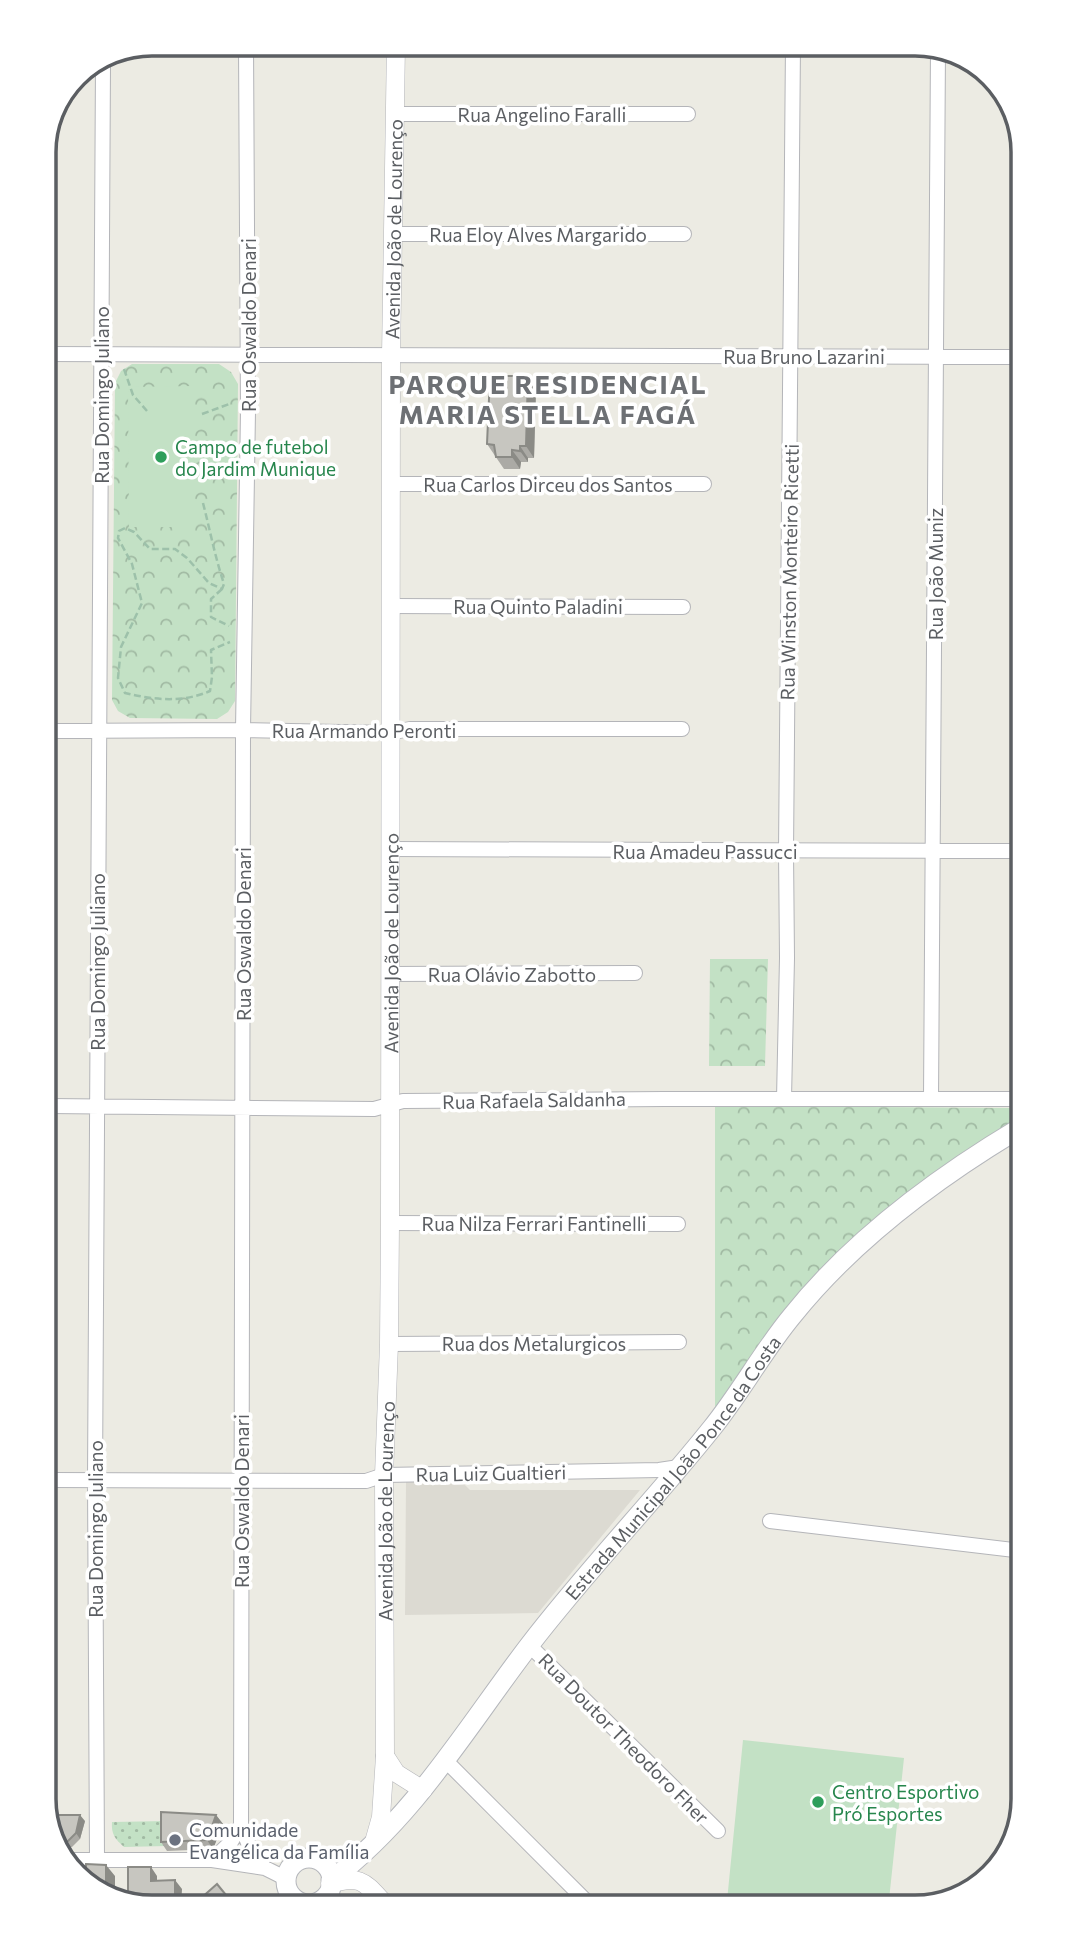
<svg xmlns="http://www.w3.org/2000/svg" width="1067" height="1951" font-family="Commissioner,sans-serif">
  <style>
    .education { fill: #dcdad2 }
    .grass { fill: url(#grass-dots) }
    .forest { fill: url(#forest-crowns) }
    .garden { fill: #c3e1c5 }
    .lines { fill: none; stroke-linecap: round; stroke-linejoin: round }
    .minor-casing { stroke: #b4b5b9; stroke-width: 16 }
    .tertiary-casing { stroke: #b4b5b9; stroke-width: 19 }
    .secondary-casing { stroke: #b5b7bc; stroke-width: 21 }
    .path { stroke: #9dc1aa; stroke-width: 2.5; stroke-dasharray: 7 3.5; stroke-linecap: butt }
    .minor { stroke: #fff; stroke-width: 14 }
    .tertiary { stroke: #fff; stroke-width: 18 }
    .secondary { stroke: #fff; stroke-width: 19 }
    .wall { fill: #abaaa5 }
    .shaded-wall { fill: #8b8b86 }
    .building { fill: #c7c6c0; stroke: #8b8b86; stroke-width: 2 }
    .leisure-dot { fill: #2e9e5b; stroke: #fff; stroke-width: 2.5 }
    .worship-dot { fill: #6b7280; stroke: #fff; stroke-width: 2.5 }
    .labels { text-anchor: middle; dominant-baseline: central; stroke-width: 7; stroke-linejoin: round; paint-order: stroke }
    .street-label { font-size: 19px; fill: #5b5e62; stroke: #fff }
    .leisure-label { font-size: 19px; fill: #27864d; stroke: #fff; text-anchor: start }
    .worship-label { font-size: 19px; fill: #5b616d; stroke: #fff; text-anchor: start }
    .district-label { font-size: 26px; font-weight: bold; letter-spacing: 2px; fill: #6d7074; stroke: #fff }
    .rim { fill: none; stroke: #5b5e62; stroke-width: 3.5 }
  </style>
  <defs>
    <pattern id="grass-dots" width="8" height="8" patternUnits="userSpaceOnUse" patternTransform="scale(1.75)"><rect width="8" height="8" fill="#c3e1c5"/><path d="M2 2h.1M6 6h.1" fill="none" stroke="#a1baa3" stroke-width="1.8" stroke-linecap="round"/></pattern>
    <pattern id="forest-crowns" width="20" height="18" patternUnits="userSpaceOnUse" patternTransform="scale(1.75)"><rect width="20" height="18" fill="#c3e1c5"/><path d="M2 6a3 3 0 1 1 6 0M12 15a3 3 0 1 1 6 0" fill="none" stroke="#a1baa3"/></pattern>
  </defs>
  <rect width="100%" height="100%" fill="#ecebe3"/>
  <!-- education -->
  <path class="education" d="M461,1481L470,1490H640L538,1613L405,1615L406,1482Z"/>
  <!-- grass -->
  <path class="grass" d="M167,1821V1846L124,1847C115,1839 111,1834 112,1822Z"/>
  <!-- forest -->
  <path class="forest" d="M132,364H219L231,372L238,384L235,701L228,712L217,719L130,718L118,711L112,700L115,383L121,371Z
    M710,959H768L765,1066H709Z
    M715,1106L1012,1108L1017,1118L1014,1122L866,1232L715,1418Z"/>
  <!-- garden -->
  <path class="garden" d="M193,386V527H129L128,387Z
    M743,1740L904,1758L889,1900L727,1901Z"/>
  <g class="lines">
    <defs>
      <path id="minor" d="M246,44L248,411L243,730L241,1825L252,1853L265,1868
        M396,114H688
        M393,234H684
        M45,354L1016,357
        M392,484H704
        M392,606L683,607
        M47,731L243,730L389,733L410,729H682
        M391,849L1019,851
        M390,974L635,973
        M784,1099L787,958L786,852L793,44
        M931,1099L938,49
        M49,1106L374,1109L403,1101L664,1099H1020
        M390,1223L678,1224
        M389,1344L679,1342
        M50,1480L366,1481L384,1475L659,1470L679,1467
        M770,1521L1022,1551
        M529,1645L718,1831
        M444,1759L588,1903
        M97,1859L95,1481L103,64
        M67,1860H212L265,1868L287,1879
        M212,1860L231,1842L241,1825"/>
      <g id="tertiary">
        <path d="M385,1756L396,1773L423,1790"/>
        <path id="s1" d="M374,1842L381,1817L385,1756L384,1475L389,1344L390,1223L391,356L396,44"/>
        <path d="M330,1884C362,1874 365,1883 386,1905"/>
      </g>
      <g id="secondary">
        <circle cx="309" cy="1881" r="23"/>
        <path id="s2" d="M331,1880C413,1819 467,1727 528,1647C586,1571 653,1502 712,1428C741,1392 763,1351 792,1316C852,1241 938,1177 1020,1128"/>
      </g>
    </defs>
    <!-- minor casing -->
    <use href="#minor" class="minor-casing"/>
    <!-- tertiary casing -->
    <use href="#tertiary" class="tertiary-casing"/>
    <!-- secondary casing -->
    <use href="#secondary" class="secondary-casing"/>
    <!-- path -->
    <path class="path" d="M124,369L133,395L147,411
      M202,414L232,403
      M203,503C210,530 215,557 224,584L222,589L209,583L187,558L175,549H150L134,532L125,528L119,531L118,538L132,564L142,603L121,647L118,678L125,693C154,700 183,703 210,691L212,677L211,650L230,642
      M222,589L211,599V617L229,626"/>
    <!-- minor -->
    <use href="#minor" class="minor"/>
    <!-- tertiary -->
    <use href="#tertiary" class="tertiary"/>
    <!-- secondary -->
    <use href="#secondary" class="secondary"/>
  </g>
  <!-- wall -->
  <path class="wall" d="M528,376L536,388L534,458H528V462H521L520,469H504L487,444Z
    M216,1815L223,1824L213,1849L167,1851L161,1842Z
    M85,1821L80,1839L72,1847L60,1848L56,1842Z"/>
  <!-- shaded-wall -->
  <path class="shaded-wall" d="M528,376L536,388L534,458L526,446Z
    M520,446L528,458V462L520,451Z
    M512,450L521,462L520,469L512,457Z
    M80,1815L85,1821L80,1839L76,1833Z
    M216,1815L223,1824L213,1849L207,1840Z
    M106,1865L115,1876V1897L106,1894Z
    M151,1867L157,1876V1890L151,1881Z
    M175,1880L182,1889L181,1907H175Z"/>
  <!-- building -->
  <path class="building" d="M490,376H528L526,446H520V451L512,450V457H496L494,445L487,444Z
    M161,1812L216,1815L207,1840L161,1842Z
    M56,1815H80L76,1833L68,1841L56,1842Z
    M86,1864L106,1865V1894L91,1889L85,1882Z
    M73,1866H86L85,1882Z
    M128,1867H151V1881L175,1880V1907H145L128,1901Z
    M217,1884L235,1906L191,1907Z"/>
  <!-- markers -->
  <g class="leisure-dot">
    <circle cx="161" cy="457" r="7"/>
    <circle cx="818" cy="1802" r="7"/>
  </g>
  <circle class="worship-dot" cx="175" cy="1840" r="7"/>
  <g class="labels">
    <!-- street labels -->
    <g class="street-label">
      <text x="542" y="114">Rua Angelino Faralli</text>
      <text stroke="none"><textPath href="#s1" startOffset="1614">Avenida João de Lourenço</textPath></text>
      <text x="538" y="234">Rua Eloy Alves Margarido</text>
      <text transform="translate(248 325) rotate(-90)">Rua Oswaldo Denari</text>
      <text x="804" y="356">Rua Bruno Lazarini</text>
      <text transform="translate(101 395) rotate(-90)">Rua Domingo Juliano</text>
      <text x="548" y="484">Rua Carlos Dirceu dos Santos</text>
      <text transform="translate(789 572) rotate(-89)">Rua Winston Monteiro Ricetti</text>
      <text transform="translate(935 574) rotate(-90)">Rua João Muniz</text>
      <text x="538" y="606">Rua Quinto Paladini</text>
      <text x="364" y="730">Rua Armando Peronti</text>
      <text x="705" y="851">Rua Amadeu Passucci</text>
      <text transform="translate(243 934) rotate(-90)">Rua Oswaldo Denari</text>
      <text stroke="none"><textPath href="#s1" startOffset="900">Avenida João de Lourenço</textPath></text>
      <text transform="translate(97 962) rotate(-90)">Rua Domingo Juliano</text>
      <text x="512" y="974">Rua Olávio Zabotto</text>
      <text transform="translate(534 1100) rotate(-1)">Rua Rafaela Saldanha</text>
      <text x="534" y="1223">Rua Nilza Ferrari Fantinelli</text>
      <text x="534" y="1343">Rua dos Metalurgicos</text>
      <text stroke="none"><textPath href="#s2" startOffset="537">Estrada Municipal João Ponce da Costa</textPath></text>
      <text transform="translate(491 1473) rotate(-1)">Rua Luiz Gualtieri</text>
      <text transform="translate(241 1501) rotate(-90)">Rua Oswaldo Denari</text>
      <text stroke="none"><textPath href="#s1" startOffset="332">Avenida João de Lourenço</textPath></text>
      <text transform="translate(95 1529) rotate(-90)">Rua Domingo Juliano</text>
      <text transform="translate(624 1738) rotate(45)">Rua Doutor Theodoro Fher</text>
    </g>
    <!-- leisure labels -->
    <g class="leisure-label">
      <text x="175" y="446">Campo de futebol<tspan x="175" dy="22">do Jardim Munique</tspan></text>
      <text x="832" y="1791">Centro Esportivo<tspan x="832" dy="22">Pró Esportes</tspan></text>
    </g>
    <!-- worship labels -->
    <g class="worship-label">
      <text x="189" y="1829">Comunidade<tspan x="189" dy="22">Evangélica da Família</tspan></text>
    </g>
    <!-- district labels -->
    <g class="district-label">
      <text x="548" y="383">PARQUE RESIDENCIAL<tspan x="548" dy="30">MARIA STELLA FAGÁ</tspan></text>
    </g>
  </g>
  <!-- crop -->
  <path d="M0 0H1067V1951H0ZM152 56H915A96 96 0 0 1 1011 152V1799A96 96 0 0 1 915 1895H152A96 96 0 0 1 56 1799V152A96 96 0 0 1 152 56Z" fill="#fff" fill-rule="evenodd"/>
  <path class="rim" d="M152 56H915A96 96 0 0 1 1011 152V1799A96 96 0 0 1 915 1895H152A96 96 0 0 1 56 1799V152A96 96 0 0 1 152 56Z"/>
</svg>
